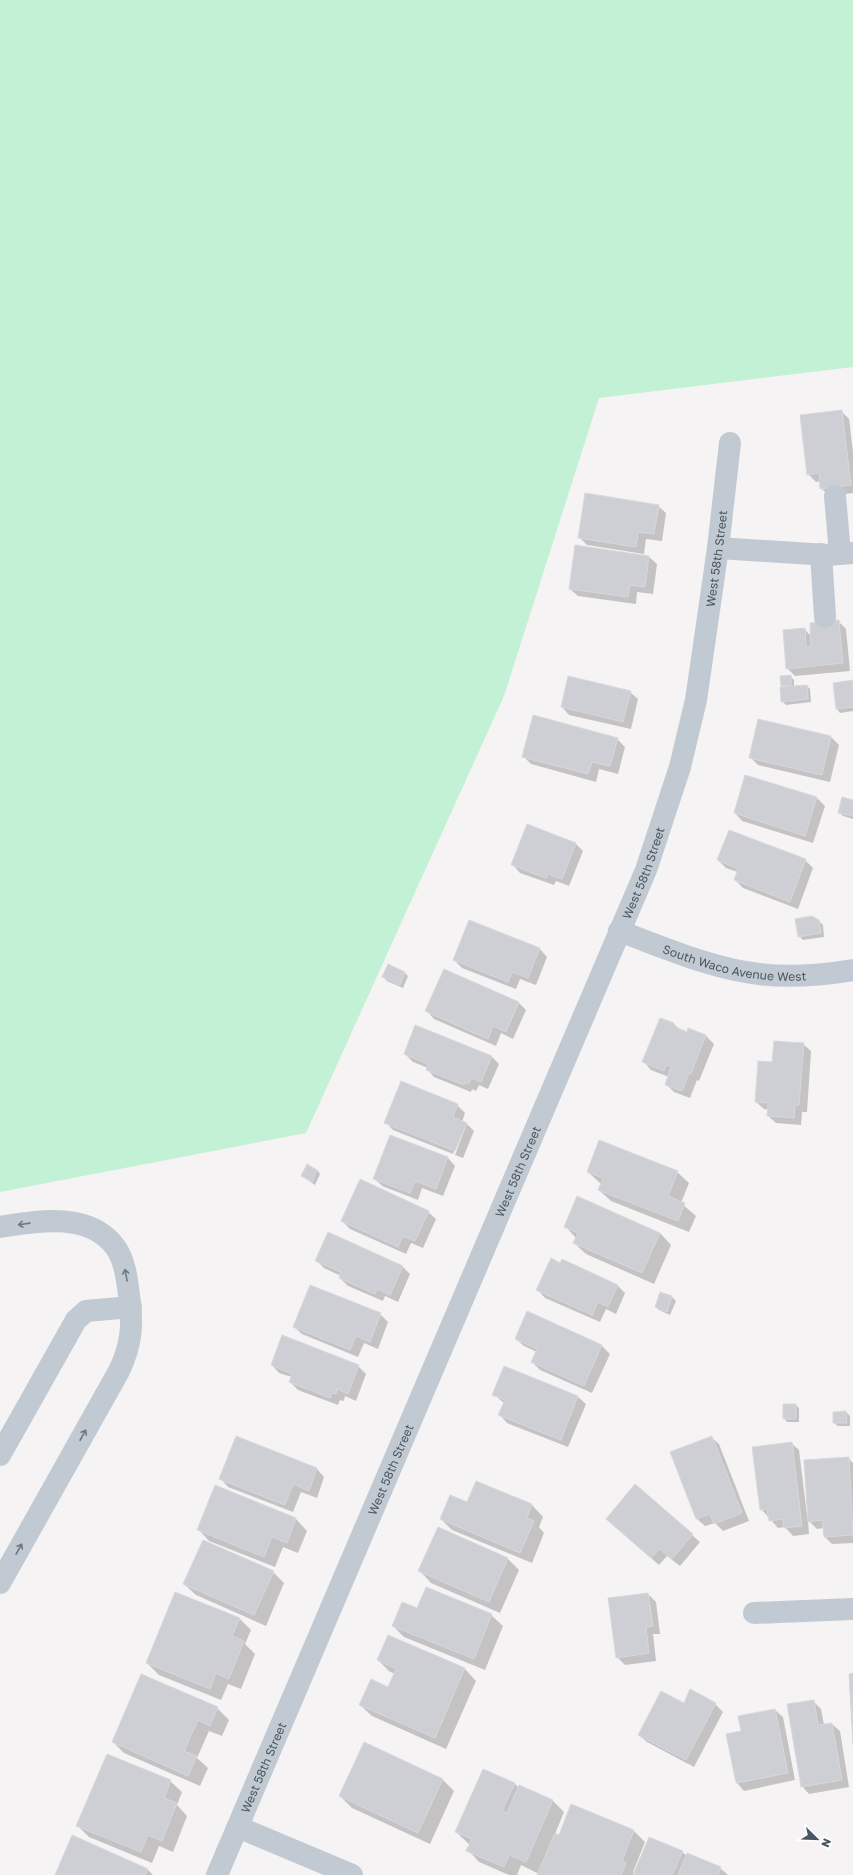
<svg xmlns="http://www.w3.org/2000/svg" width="853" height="1875" font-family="'Golos Text',sans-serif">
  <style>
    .green { fill: #c3f1d5 }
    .shadow { fill: #0003 }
    .building { fill: #cdcfd5; stroke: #d7d9de }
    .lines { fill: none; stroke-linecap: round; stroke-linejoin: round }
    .minor { stroke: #c1cad2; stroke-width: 22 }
    .oneway { stroke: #6e7983 }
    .labels { text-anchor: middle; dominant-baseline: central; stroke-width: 3.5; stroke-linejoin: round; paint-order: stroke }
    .street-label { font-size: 12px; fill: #4a5661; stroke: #fff }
  </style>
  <rect width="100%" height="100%" fill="#f5f3f3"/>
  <!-- green -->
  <path class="green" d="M0,0H853V367L599,398L504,696L306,1133L0,1192Z"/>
  <!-- shadow -->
  <path class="shadow" d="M841,411L849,419L853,452V493L829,496L821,488V481L816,482L808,474Z
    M658,506L666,513L662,541L646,539L644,554L587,545L579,537Z
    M576,546L649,557L657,564L653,594L637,592L636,604L578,596L570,589Z
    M838,621L846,629L850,671L795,676L787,668L804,629L812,637Z
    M790,676L794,680V687L807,686L810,689L811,702L786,705L782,701L784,688L782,686Z
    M853,681V711L840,713L837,709L834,684Z
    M630,692L638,699L631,729L569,715L562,707Z
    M759,720L831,737L839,745L830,782L758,765L750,757Z
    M617,739L625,747L618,774L599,769L596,782L531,764L523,756Z
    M746,776L817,798L825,806L813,843L742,821L735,813Z
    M853,801V819L843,816L839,812Z
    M575,843L583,851L569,886L556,881L554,885L520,873L513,865Z
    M718,860H805L813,868L798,909L743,888L735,880L738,872L726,868Z
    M819,921L823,925L824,937L803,940L799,936Z
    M540,949L547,957L536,985L520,979L516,989L462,968L454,960Z
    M405,973L408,976L403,988L387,981L383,977Z
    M518,1002L526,1010L513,1039L501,1033L496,1046L434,1019L427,1011Z
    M674,1024L680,1030L688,1033L689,1030L706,1036L714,1044L699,1081L697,1080L690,1098L674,1092L666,1084L669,1077L651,1070L644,1062Z
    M803,1044L811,1051L807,1112H802L801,1125L776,1123L768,1116L769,1110L764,1109L756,1102L773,1063Z
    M405,1054L491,1056L499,1064L488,1089L479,1085L476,1091L472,1089L471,1092L434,1077L427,1069L428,1068L413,1062Z
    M457,1105L465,1113L462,1122L466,1123L474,1131L463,1158L455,1155L466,1126H464L453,1154L393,1130L386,1122Z
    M391,1136L448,1158L455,1166L443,1196L422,1188L418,1200L382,1186L374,1178Z
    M317,1170L320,1174L315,1185L302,1176Z
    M588,1172H677L689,1183L681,1203L696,1216L689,1232L611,1201L599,1190L601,1184Z
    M428,1212L436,1219L423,1248L411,1243L406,1254L350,1229L342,1221Z
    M565,1226L660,1233L671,1245L654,1284L586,1254L574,1243L576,1238Z
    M316,1260L403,1267L410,1274L398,1302L385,1296L383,1301L348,1286L340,1278L341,1276L324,1268Z
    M618,1286L625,1293L616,1314L606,1309L600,1322L545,1298L538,1290Z
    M661,1293L672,1297L676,1301L670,1315L659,1310L656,1307Z
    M527,1312L602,1346L610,1354L592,1393L540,1370L532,1362L537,1352L524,1346L516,1339Z
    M380,1314L388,1322L378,1349L364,1343L358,1357L302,1334L294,1327Z
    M272,1365L358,1366L366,1374L356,1401L345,1396L344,1401L340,1400L338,1405L298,1390L290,1382L292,1377L279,1373Z
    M504,1367L578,1397L586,1404L568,1447L507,1423L500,1415L504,1403L493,1394Z
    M796,1405L799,1408V1422H787L784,1418Z
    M846,1412L850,1416V1426H838L834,1423V1413Z
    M711,1437L719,1444L749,1521L723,1531L715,1523L705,1526L697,1519L672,1453Z
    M237,1438L317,1469L324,1477L317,1498L301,1492L293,1512L228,1487L221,1479Z
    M791,1443L799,1450L807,1515L848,1458L853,1463V1543L832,1544L825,1537L824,1528L817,1529L808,1520L809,1534L793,1536L785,1527L778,1528L761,1509Z
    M476,1482L532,1505L543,1517L539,1527L544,1533L532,1563L452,1530L441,1519L468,1504Z
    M636,1486L700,1542L680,1566L667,1556L659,1565L607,1519Z
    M215,1487L296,1519L307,1531L298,1553L283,1547L275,1567L209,1541L198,1529Z
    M438,1528L508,1559L519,1570L500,1613L431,1583L420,1571Z
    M273,1572L284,1583L266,1626L196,1595L184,1584Z
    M648,1594L656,1602L660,1634H653L656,1661L625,1665L617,1657Z
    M417,1610L491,1615L503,1626L485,1670L404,1637L393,1626Z
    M239,1618L251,1630L245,1644L255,1654L241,1689L228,1684L221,1700L159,1675L147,1663Z
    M389,1636L465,1669L476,1681L446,1749L372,1716L360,1705L388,1688L395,1674L389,1671L378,1660Z
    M691,1691L715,1704L723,1712L694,1767L647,1742L639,1735L685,1704Z
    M813,1701L821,1709L824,1725L832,1724L840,1731L849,1787L809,1794L802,1786Z
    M217,1708L229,1720L222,1736L209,1731L197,1758L208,1768L200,1786L124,1753L113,1742Z
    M775,1710L783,1717L795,1780L744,1791L737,1783Z
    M365,1743L443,1780L454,1791L430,1844L352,1808L340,1796Z
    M170,1781L182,1792L177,1805L187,1816L173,1852L159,1846L152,1863L89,1837L78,1826Z
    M514,1783L519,1788L520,1786L553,1801L564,1812L555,1834L560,1836L634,1831L645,1842L633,1872L635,1874L682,1852L687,1856L720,1868L728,1875H538L539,1874L521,1865L517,1875H509L479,1862L468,1850L470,1845L456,1832Z
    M147,1869L153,1875H56Z"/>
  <!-- building -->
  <path class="building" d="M842,410L851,485L820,489L819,473L807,475L800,415Z
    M585,493L659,505L654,534L638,532L636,547L578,538Z
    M575,545L649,556L645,587L630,585L628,597L569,589Z
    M839,620L843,663L786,669L783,630L805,628L806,647L811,646L810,623Z
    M791,675V685L781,686L780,676Z
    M568,676L631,691L623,722L561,707Z
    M853,680V707L836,709L833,683Z
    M807,685L808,699L781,702L780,687Z
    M533,715L618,738L610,766L592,762L588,774L522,757Z
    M758,719L831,736L822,775L749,758Z
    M745,775L817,797L805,836L734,813Z
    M842,797L853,800V816L838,813Z
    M527,824L576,843L562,879L548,874L546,878L511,865Z
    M729,830L806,859L790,902L734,880L738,869L717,860Z
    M812,916L819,920L821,933L798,937L795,919Z
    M469,920L540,948L528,978L512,972L508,982L453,960Z
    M388,964L405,972L400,985L382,977Z
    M444,969L519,1002L506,1032L493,1026L488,1039L425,1011Z
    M660,1018L674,1023L673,1026L687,1032L688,1028L706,1035L691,1074L689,1073L682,1091L665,1085L671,1067L666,1065L664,1071L642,1062Z
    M415,1025L492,1056L481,1082L471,1078L469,1084L465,1082L464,1085L426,1070L428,1064L404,1054Z
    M774,1041L804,1043L799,1105H795L794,1118L767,1116L768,1103L755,1102L758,1061L772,1062Z
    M401,1081L458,1104L453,1117L467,1123L455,1151L384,1123Z
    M390,1135L448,1157L436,1189L415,1181L410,1193L373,1179Z
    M599,1140L678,1171L668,1196L685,1203L678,1221L598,1190L603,1178L587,1172Z
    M307,1164L317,1170L312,1182L301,1176Z
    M360,1179L429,1211L415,1241L403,1236L398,1247L341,1221Z
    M577,1196L660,1233L642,1273L573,1243L578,1233L564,1227Z
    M328,1232L403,1266L390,1295L377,1289L375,1294L339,1278L341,1272L315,1261Z
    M551,1258L560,1263L562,1259L618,1285L608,1307L598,1302L592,1315L536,1290Z
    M310,1285L381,1313L370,1342L356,1336L350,1350L293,1327Z
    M660,1292L672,1296L667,1312L655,1307Z
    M527,1311L602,1345L584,1386L531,1362L537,1349L515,1339Z
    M282,1335L359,1365L348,1394L337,1389L336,1394L332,1393L330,1398L289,1382L292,1374L271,1365Z
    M504,1366L578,1396L561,1440L498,1415L505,1400L492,1395Z
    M783,1404H796V1419H783Z
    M846,1411L847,1423H833V1412Z
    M236,1436L317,1468L309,1491L293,1484L285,1505L219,1479Z
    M712,1436L742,1513L714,1524L710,1514L696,1519L670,1452Z
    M792,1442L802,1526L784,1528L783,1519L769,1521L767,1509L760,1510L752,1447Z
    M849,1457L853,1535L824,1537L822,1520L808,1522L804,1460Z
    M476,1481L532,1504L527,1518L534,1521L520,1553L440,1519L450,1495L467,1502Z
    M635,1484L693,1534L672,1559L659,1549L651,1558L606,1519Z
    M215,1485L296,1518L287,1543L272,1537L264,1557L197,1530Z
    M438,1527L508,1558L489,1602L418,1571Z
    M203,1540L274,1571L254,1615L183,1584Z
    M426,1587L492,1614L474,1659L392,1626L402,1602L417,1608Z
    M175,1592L240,1618L232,1636L244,1641L229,1679L216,1673L210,1689L146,1663Z
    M648,1593L653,1626L646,1627L649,1653L616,1658L608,1598Z
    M388,1635L465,1668L435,1738L359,1705L371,1679L388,1687L396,1669L377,1660Z
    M853,1673V1745L849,1674Z
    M141,1674L218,1707L210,1726L198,1720L184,1751L197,1756L188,1776L112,1742Z
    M690,1689L716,1703L686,1760L638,1735L661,1691L684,1703Z
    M814,1700L818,1725L832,1723L842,1780L801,1787L787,1704Z
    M775,1709L788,1773L736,1783L726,1734L741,1731L738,1716Z
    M364,1742L443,1779L418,1833L339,1796Z
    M107,1754L171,1780L164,1798L177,1803L162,1841L148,1835L141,1852L76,1826Z
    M483,1769L515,1783L502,1811L507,1813L519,1785L553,1800L526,1862L509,1855L504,1867L466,1851L472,1839L455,1832Z
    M571,1804L634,1830L622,1861L626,1863L621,1875H537L555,1833L559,1835Z
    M72,1835L148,1869L145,1875H55Z
    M649,1837L683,1851L672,1875H633Z
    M687,1853L721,1867L718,1875H678Z"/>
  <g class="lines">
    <!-- minor -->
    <g class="minor">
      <path d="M835,496L840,554"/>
      <path d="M718,548L827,555L853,553"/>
      <path d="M821,554L825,617"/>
      <path id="s1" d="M619,931C663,947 712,969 759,974C789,978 823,975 853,970"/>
      <path d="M0,1227C37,1221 90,1211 116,1248C125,1261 127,1280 129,1295C133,1324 132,1344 119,1371L0,1583"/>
      <path d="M0,1455L76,1320L86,1311L131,1307"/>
      <path d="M754,1613L853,1609"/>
      <path d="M238,1827L352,1875"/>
      <path id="s2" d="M217,1875L646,870L680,767L696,700L718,548L730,443"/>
    </g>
  </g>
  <!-- one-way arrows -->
  <defs><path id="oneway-shaft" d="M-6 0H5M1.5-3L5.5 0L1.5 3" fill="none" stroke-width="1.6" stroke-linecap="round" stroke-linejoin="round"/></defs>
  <g class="oneway">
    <use href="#oneway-shaft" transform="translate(24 1224) rotate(172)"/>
    <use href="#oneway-shaft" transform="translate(126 1275) rotate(-101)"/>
    <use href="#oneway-shaft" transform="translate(83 1435) rotate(-61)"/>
    <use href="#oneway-shaft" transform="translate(19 1549) rotate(-61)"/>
  </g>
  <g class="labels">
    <!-- street labels -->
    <g class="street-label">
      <text stroke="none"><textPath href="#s2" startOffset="1413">West 58th Street</textPath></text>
      <text stroke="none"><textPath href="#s2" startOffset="1089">West 58th Street</textPath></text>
      <text stroke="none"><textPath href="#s1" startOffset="121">South Waco Avenue West</textPath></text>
      <text stroke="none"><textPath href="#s2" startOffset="765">West 58th Street</textPath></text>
      <text stroke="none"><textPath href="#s2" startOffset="441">West 58th Street</textPath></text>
      <text stroke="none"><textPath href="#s2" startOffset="117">West 58th Street</textPath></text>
    </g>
  </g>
  <!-- north arrow -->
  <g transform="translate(817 1839) rotate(113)" stroke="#ffffff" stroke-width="3" paint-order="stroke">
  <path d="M0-3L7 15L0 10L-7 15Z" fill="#4a5661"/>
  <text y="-6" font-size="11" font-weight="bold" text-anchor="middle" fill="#4a5661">N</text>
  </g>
</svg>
